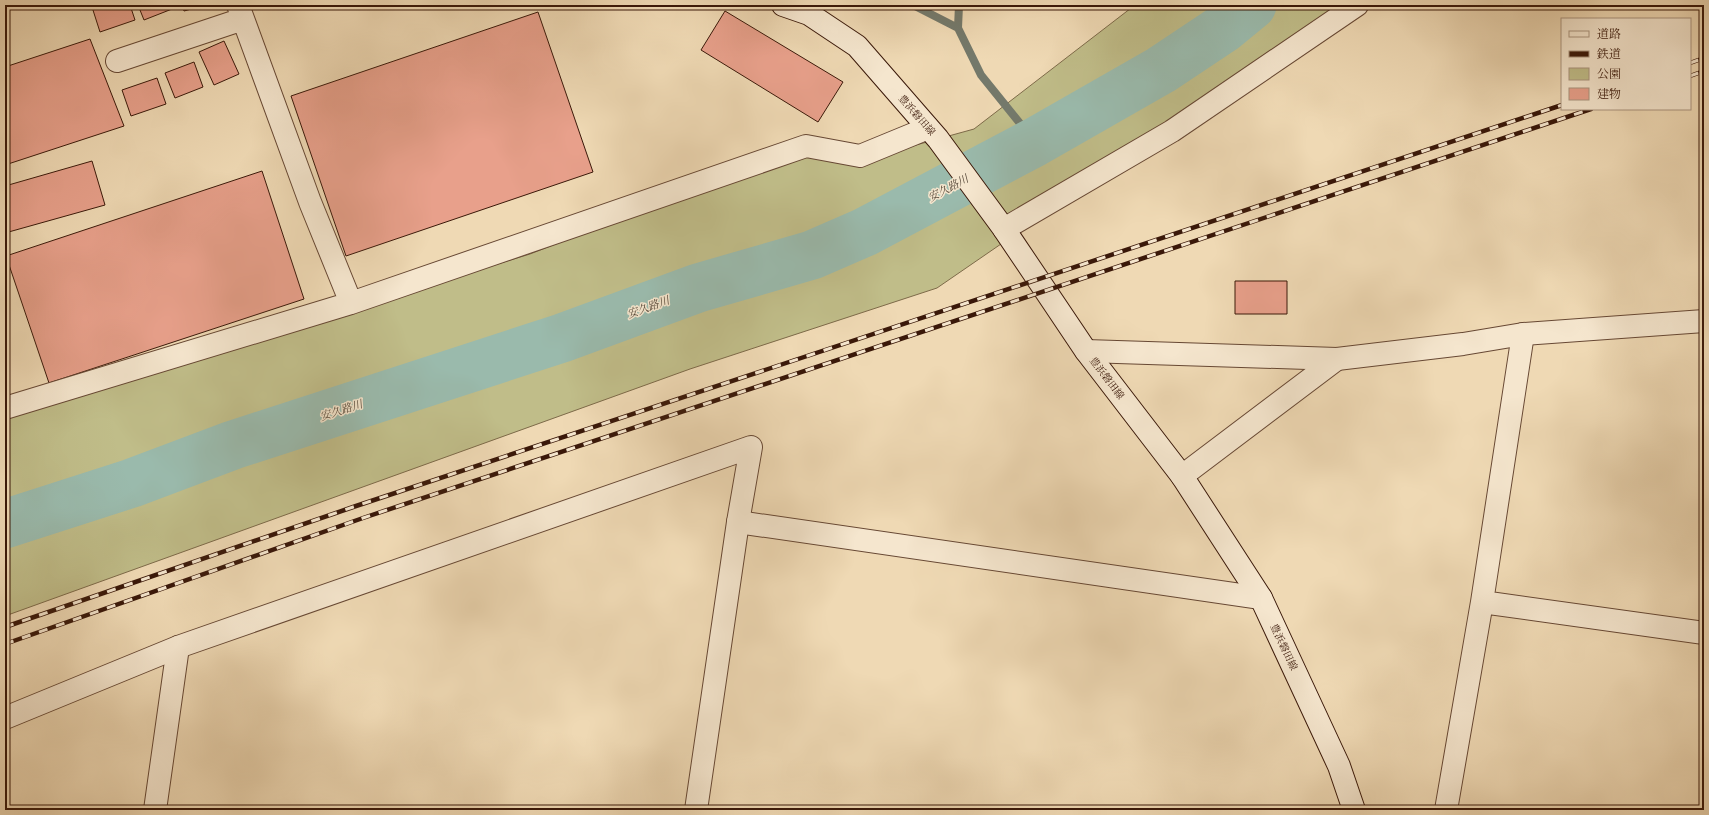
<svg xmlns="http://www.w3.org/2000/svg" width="1709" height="815" font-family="'Libre Caslon Text','Noto Serif JP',serif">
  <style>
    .green { fill: #c0bd89; stroke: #7d6a49 }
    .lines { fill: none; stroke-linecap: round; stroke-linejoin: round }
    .stream { stroke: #74796b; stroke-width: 8 }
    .river { stroke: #9abaac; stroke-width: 49 }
    .building { fill: #e8a08b; stroke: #3a1809 }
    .minor-casing { stroke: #674834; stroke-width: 24 }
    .tertiary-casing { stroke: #674834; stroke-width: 24 }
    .secondary-casing { stroke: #3a1809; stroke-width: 24 }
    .minor { stroke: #f5e6ce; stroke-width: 22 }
    .tertiary { stroke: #f5e6ce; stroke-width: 22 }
    .secondary { stroke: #f5e6ce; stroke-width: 22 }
    .rail-casing { stroke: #3a1809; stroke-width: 4.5 }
    .rail { stroke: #f5e6ce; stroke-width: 3; stroke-dasharray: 9; stroke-linecap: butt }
    .labels { text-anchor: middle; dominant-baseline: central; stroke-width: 3; stroke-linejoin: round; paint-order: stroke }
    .street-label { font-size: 10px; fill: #3a1809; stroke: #f5e6ce }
    .water-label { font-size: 11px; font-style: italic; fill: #57493a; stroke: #f5e6ce }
  </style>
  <rect width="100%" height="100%" fill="#efd9b4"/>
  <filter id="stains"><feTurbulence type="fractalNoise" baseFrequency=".005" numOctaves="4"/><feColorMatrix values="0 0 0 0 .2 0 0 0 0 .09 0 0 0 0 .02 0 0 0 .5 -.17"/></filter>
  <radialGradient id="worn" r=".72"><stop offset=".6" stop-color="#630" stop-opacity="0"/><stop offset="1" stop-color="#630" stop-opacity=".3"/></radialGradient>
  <!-- green -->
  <path class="green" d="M1135,5H1354L1129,156L937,288L690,369L5,616V412L244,342L530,254L806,146L858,161L974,129Z"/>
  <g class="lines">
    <!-- stream -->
    <path class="stream" d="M913,5L958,28
      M959,5L958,28L981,75L1035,142"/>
    <!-- river -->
    <path class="river" d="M5,524L132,483L233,445L562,338L698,288L812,255L865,232L1035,142L1161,70L1224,28L1252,5"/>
  </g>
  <!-- building -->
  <path class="building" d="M96,5H130L135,20L100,32L92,7Z
    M138,5H171L172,9L144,20Z
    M182,5H206L184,11Z
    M725,11L843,82L818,122L701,50Z
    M538,12L593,172L346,256L291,96Z
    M90,39L124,126L5,165V67Z
    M224,41L239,74L214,85L199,52Z
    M194,62L203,87L175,98L165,73Z
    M157,78L166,104L131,116L122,90Z
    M92,161L105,205L5,233V186Z
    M262,171L304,299L49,383L6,256Z
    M1235,281H1287V314H1235Z"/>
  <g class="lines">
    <defs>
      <path id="minor" d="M238,5L310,202L351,303
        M117,61L243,19
        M1004,229L1172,131L1357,5
        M5,408L351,303L806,146L860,156L928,128
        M1182,476L1337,359
        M1482,602L1704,633
        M5,718L178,647L751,447L738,522L1261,598
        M1446,810L1482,602L1523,334"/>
      <path id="tertiary" d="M1086,351L1337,359L1463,344L1523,334L1704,321
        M155,810L178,647
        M696,810L738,522"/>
      <path id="secondary" d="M783,5L809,14L857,46L938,139L1004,229L1086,351L1182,476L1261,598L1339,766L1354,810"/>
    </defs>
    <!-- minor casing -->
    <use href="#minor" class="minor-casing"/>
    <!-- tertiary casing -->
    <use href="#tertiary" class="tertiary-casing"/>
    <!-- secondary casing -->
    <use href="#secondary" class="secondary-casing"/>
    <!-- minor -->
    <use href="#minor" class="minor"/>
    <!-- tertiary -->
    <use href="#tertiary" class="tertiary"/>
    <!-- secondary -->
    <use href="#secondary" class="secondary"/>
    <defs>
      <path id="rail" d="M1690,63L1704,58
        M1690,76L1704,71
        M5,627L356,506L1562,105
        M5,644L363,518L1591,109"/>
    </defs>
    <!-- rail casing -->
    <use href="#rail" class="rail-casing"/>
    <!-- rail -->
    <use href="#rail" class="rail"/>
  </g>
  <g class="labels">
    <!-- street labels -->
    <g class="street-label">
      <text transform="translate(917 115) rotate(49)">豊浜磐田線</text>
      <text transform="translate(1107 378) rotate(53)">豊浜磐田線</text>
      <text transform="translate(1284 647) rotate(65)">豊浜磐田線</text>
    </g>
    <!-- water labels -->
    <g class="water-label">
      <text transform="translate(948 188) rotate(-28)">安久路川</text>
      <text transform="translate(648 307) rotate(-20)">安久路川</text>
      <text transform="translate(341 410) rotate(-18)">安久路川</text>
    </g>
  </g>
  <!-- margin -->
  <rect width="1709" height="815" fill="none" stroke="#efd9b4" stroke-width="20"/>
  <rect x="6" y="6" width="1697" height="803" fill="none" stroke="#3a1809" stroke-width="2"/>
  <rect x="10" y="10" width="1689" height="795" fill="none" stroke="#3a1809"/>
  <!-- legend -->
  <rect x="1561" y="18" width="130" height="92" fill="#f5e6ce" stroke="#aa947f"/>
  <rect x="1569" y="31" width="20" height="6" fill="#f5e6ce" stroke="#aa947f"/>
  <text x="1597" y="38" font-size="12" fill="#3a1809">道路</text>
  <rect x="1569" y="51" width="20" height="6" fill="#3a1809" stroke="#aa947f"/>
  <text x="1597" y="58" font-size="12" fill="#3a1809">鉄道</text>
  <rect x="1569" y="68" width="20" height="12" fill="#c0bd89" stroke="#aa947f"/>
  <text x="1597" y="78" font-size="12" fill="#3a1809">公園</text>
  <rect x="1569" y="88" width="20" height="12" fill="#e8a08b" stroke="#aa947f"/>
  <text x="1597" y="98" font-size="12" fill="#3a1809">建物</text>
  <rect width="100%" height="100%" filter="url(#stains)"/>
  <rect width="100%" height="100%" fill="url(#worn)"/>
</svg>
